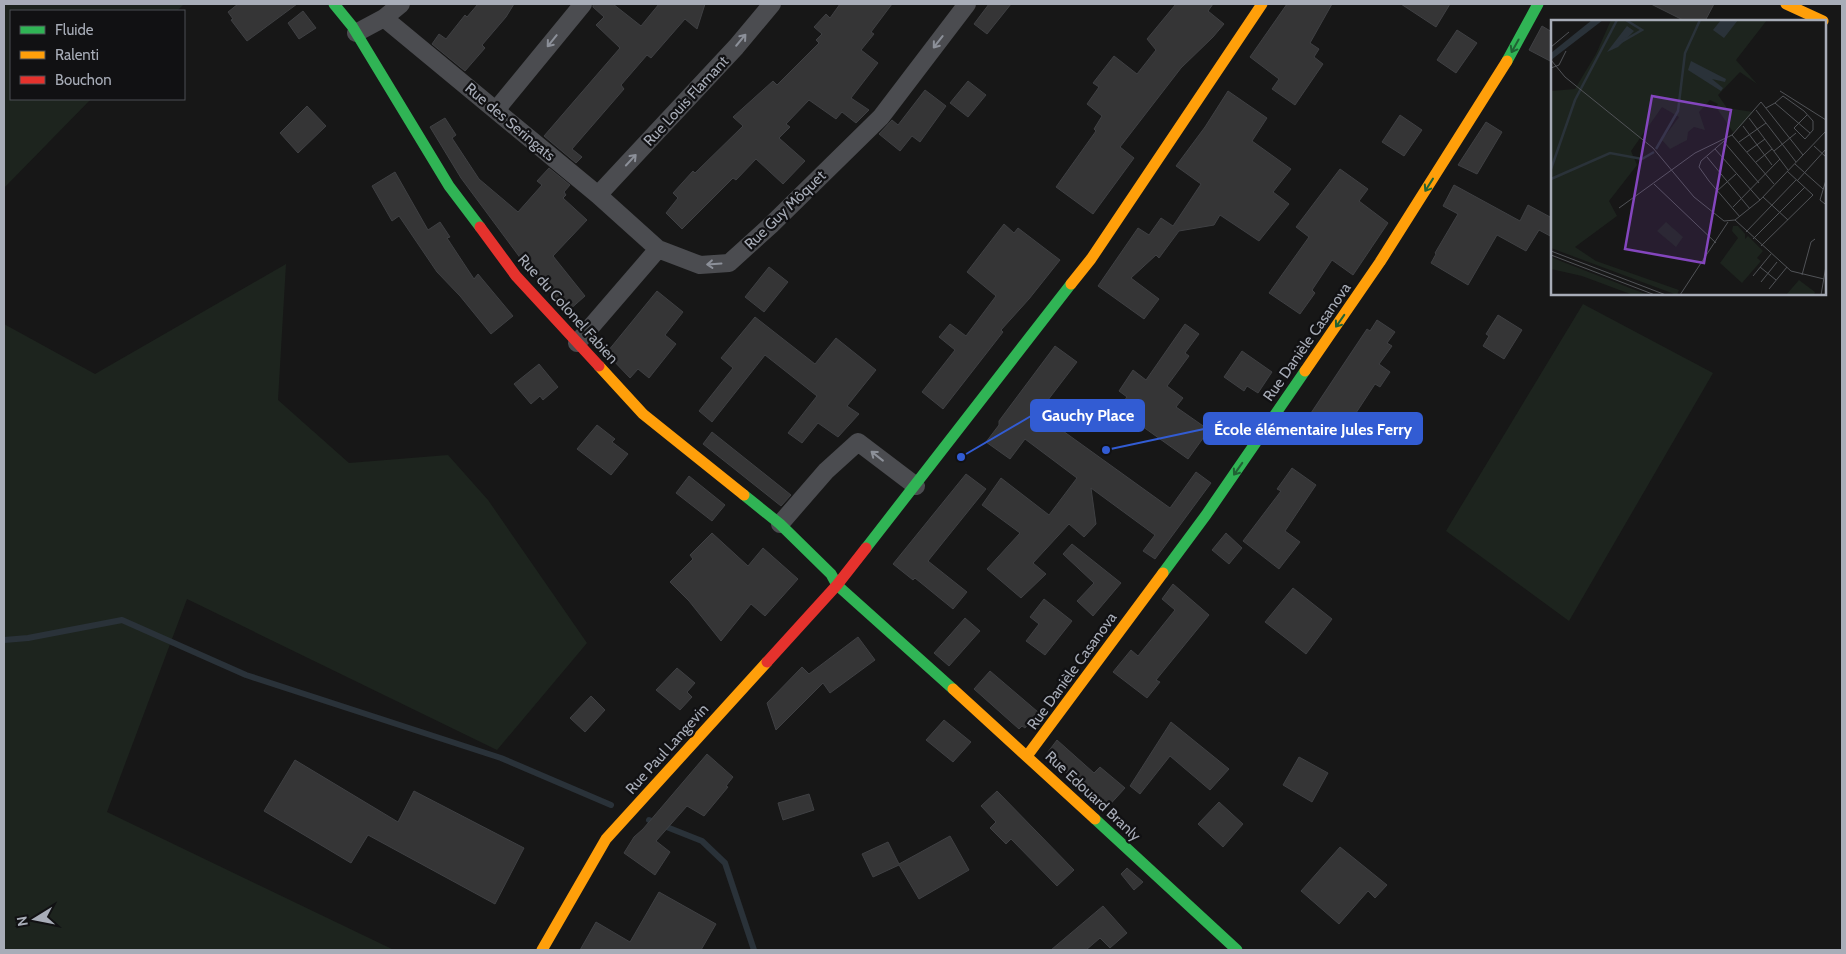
<svg xmlns="http://www.w3.org/2000/svg" width="1846" height="954" font-family="Cabin,sans-serif">
  <style>
    .green { fill: #1d241e }
    .lines { fill: none; stroke-linecap: round; stroke-linejoin: round }
    .stream { stroke: #2a3239; stroke-width: 6 }
    .building { fill: #353536; stroke: #3f4043 }
    .street { stroke: #4b4c50; stroke-width: 18 }
    .fast { stroke: #30b455; stroke-width: 11 }
    .slow { stroke: #ff9f0a; stroke-width: 11 }
    .jam { stroke: #e5322d; stroke-width: 11 }
    .oneway { stroke: #8c9099 }
    .oneway2 { stroke: #206234 }
    .labels { text-anchor: middle; dominant-baseline: central; stroke-width: 4.5; stroke-linejoin: round; paint-order: stroke }
    .street-label { font-size: 15px; fill: #a8adb8; stroke: #111113 }
    .inset-river { fill: none; stroke: #2a3239; stroke-width: 2.5 }
    .inset-road { fill: none; stroke: #515357; stroke-width: 1 }
    .view { fill: #8446be; fill-opacity: 0.15; stroke: #8446be; stroke-width: 2.5 }
    .inset-edge { fill: none; stroke: #a8adb8; stroke-width: 2.5 }
    .leader { fill: none; stroke: #325cd3; stroke-width: 2 }
    .callout-dot { fill: #325cd3; stroke: #111113; stroke-width: 2 }
    .callout { fill: #325cd3; stroke: #325cd3; stroke-width: 2 }
    .callout-label { font-size: 16px; text-anchor: middle; font-weight: bold; fill: #fff }
  </style>
  <rect width="100%" height="100%" fill="#171717"/>
  <!-- green -->
  <path class="green" d="M4,4H184L177,11H11V99H91L4,188Z
    M286,264L278,400L349,463L448,455L488,500L587,643L497,750L187,599L107,812L394,950H4V324L95,374Z
    M1583,304L1713,373L1569,621L1446,531Z"/>
  <g class="lines">
    <!-- stream -->
    <path class="stream" d="M4,640L28,638L122,620L246,675L501,758L611,805
      M649,820L702,841L725,863L754,950"/>
  </g>
  <!-- building -->
  <path class="building" d="M238,4H297L247,41L231,20L233,19L228,12Z
    M478,4H514L506,17L482,45L485,48L465,71L432,44L439,34L446,39L465,15L467,17Z
    M593,4H613L641,26L659,4H705L697,29L685,19L651,58L647,55L621,85L624,89L572,149L582,157L576,163L544,136L620,48L596,25L604,17L593,7Z
    M840,4H892L871,32L874,34L861,50L878,63L851,98L869,110L856,123L842,112L836,119L809,100L786,124L790,127L779,138L805,161L783,184L756,159L736,180L733,178L682,229L666,213L678,198L673,193L693,171L695,173L743,126L733,117L773,81L777,85L819,43L816,40L822,34L814,27L826,14L830,18Z
    M989,4H1011L987,34L974,24Z
    M1176,4H1213L1208,11L1224,24L1213,37L1181,68L1120,147L1134,158L1093,214L1056,187L1096,131L1094,129L1102,116L1087,104L1099,87L1093,83L1114,56L1137,74L1156,50L1147,39Z
    M1287,4H1332L1310,43L1319,49L1314,57L1323,64L1295,105L1272,89L1279,79L1250,57Z
    M1401,4H1450L1436,27Z
    M1651,4H1714L1705,21H1685Z
    M303,11L316,28L299,39L288,23Z
    M1542,26L1552,32V62L1529,50Z
    M1457,30L1477,43L1456,73L1437,60Z
    M968,81L986,95L968,117L950,103Z
    M925,90L946,106L920,142L912,136L900,151L879,134L892,120L898,125Z
    M1228,91L1267,118L1252,141L1291,169L1273,192L1289,204L1259,241L1220,215L1214,225L1179,231L1159,258L1156,255L1131,278L1159,299L1144,319L1098,286L1138,228L1149,235L1161,218L1173,226L1201,184L1176,166L1205,127Z
    M307,106L326,126L298,153L280,133Z
    M1400,115L1422,130L1404,156L1382,142Z
    M445,118L456,135L452,138L479,179L518,212L542,185L537,181L549,168L570,185L564,192L566,195L563,198L587,220L553,256L585,296L568,311L527,267L461,178L430,127Z
    M1486,122L1502,132L1477,174L1458,165Z
    M1340,169L1368,189L1359,201L1388,223L1353,275L1332,260L1312,290L1315,293L1300,314L1269,293L1309,237L1296,227Z
    M395,172L428,230L440,222L450,237L447,238L474,279L478,274L513,316L491,334L460,296L437,272L399,216L392,221L372,186Z
    M1454,185L1520,221L1528,205L1552,218V237L1539,230L1526,251L1497,235L1468,285L1431,263L1436,254L1435,253L1458,214L1443,206Z
    M1004,224L1014,233L1018,228L1060,260L1029,299L1001,330L1003,332L943,409L922,392L955,350L939,337L950,324L966,336L996,296L967,272Z
    M769,267L788,282L764,312L745,297Z
    M657,291L683,312L665,335L676,344L649,378L638,369L630,378L608,355V351Z
    M1498,315L1522,330L1504,359L1483,346L1489,336L1486,334Z
    M755,317L815,364L836,338L876,370L847,406L859,414L838,437L818,423L802,443L788,433L817,396L765,355L712,422L699,411L733,368L721,358Z
    M1377,320L1395,332L1387,343L1392,346L1379,364L1390,372L1380,387L1375,384L1354,416L1357,418L1340,442L1307,419L1367,329L1370,331Z
    M1185,324L1199,334L1185,353L1189,356L1167,386L1183,398L1176,407L1209,430L1188,459L1118,409L1127,397L1119,391L1133,370L1146,380Z
    M1055,346L1077,362L1038,413L1170,508L1196,472L1211,483L1155,559L1143,551L1155,535L1091,488L1096,524L1084,537L1069,524L1033,563L1046,574L1021,598L987,569L1020,533L982,505L1001,478L1049,515L1077,478L1025,439L1010,459L986,442L999,425V421Z
    M1242,351L1272,372L1258,393L1247,386L1244,391L1224,377Z
    M539,364L558,387L543,400L540,396L531,404L514,384Z
    M597,425L615,439L612,442L628,454L611,475L577,449Z
    M712,432L791,495L781,506L703,444Z
    M1292,468L1316,485L1285,531L1300,542L1279,569L1243,541L1281,491L1277,489Z
    M966,474L986,489L928,561L967,592L953,609L915,578L913,580L893,564Z
    M689,476L725,505L712,521L676,493Z
    M712,533L748,566L763,548L798,579L765,616L751,604L721,641L689,601L670,582L693,559L690,555Z
    M1226,533L1242,548L1229,564L1212,550Z
    M1072,544L1121,583L1093,616L1077,601L1094,583L1063,554Z
    M1173,584L1209,615L1156,680L1160,682L1147,698L1113,672L1131,650L1138,656L1175,610L1162,599Z
    M1293,588L1332,619L1306,654L1265,622Z
    M1044,599L1072,621L1045,655L1026,641L1039,624L1030,617Z
    M965,618L980,631L949,666L934,653Z
    M858,637L875,660L830,693L823,683L776,730L767,703L802,667L809,674Z
    M677,668L695,683L687,692L692,697L680,710L656,690Z
    M990,671L1038,712L1025,728L1022,726L1019,729L974,689Z
    M591,696L605,710L585,732L570,718Z
    M944,720L971,742L953,762L926,740Z
    M1171,722L1229,769L1210,790L1170,756L1140,794L1130,786Z
    M1057,740L1094,773L1100,767L1125,788L1106,809L1048,756V752Z
    M707,754L733,777L726,786L728,787L704,816L687,806L656,841L670,852L655,875L624,853L634,837L643,829Z
    M1299,757L1328,773L1312,802L1283,785Z
    M295,760L398,822L414,791L524,848L495,904L368,835L351,863L264,811Z
    M997,791L1074,870L1057,886L1011,839L1006,844L990,828L996,822L981,806Z
    M809,794L814,810L783,820L778,803Z
    M1219,802L1243,824L1223,847L1198,824Z
    M950,836L969,870L919,899L899,865L873,877L862,854L888,842L899,864Z
    M1340,847L1387,885L1375,898L1368,891L1339,924L1301,891Z
    M1127,868L1143,882L1134,890L1121,874Z
    M659,892L716,924L701,950H580L596,922L630,942Z
    M1103,906L1127,933L1110,948L1100,938L1086,950H1051Z"/>
  <g class="lines">
    <!-- street -->
    <path class="street" d="M384,18L401,4
      M356,33L384,18L598,195L658,249L700,265L729,263L771,225L881,117L967,4
      M496,110L583,4
      M598,195L736,47L772,4
      M577,343L658,249
      M780,524L826,471L858,442L916,486"/>
    <!-- fast -->
    <path class="fast" d="M334,4L352,26L449,186L480,227
      M1507,61L1538,4
      M744,495L780,524L831,574L837,585L953,689
      M866,548L1071,284
      M1163,573L1206,515L1305,371
      M1095,819L1237,950"/>
    <!-- slow -->
    <path class="slow" d="M1786,4L1823,21
      M1071,284L1091,259L1262,4
      M599,366L643,414L744,495
      M1305,371L1380,262L1507,61
      M953,689L1095,819
      M1027,756L1163,573
      M542,950L606,839L767,662"/>
    <!-- jam -->
    <path class="jam" d="M480,227L516,276L599,366
      M767,662L837,585L866,548"/>
  </g>
  <!-- one-way arrows -->
  <defs><path id="oneway-shaft" d="M-6 0H5M1.5-3L5.5 0L1.5 3" fill="none" stroke-width="1.6" stroke-linecap="round" stroke-linejoin="round" transform="scale(1.25)"/></defs>
  <g class="oneway">
    <use href="#oneway-shaft" transform="translate(741 40) rotate(-50)"/>
    <use href="#oneway-shaft" transform="translate(552 41) rotate(129)"/>
    <use href="#oneway-shaft" transform="translate(938 42) rotate(128)"/>
    <use href="#oneway-shaft" transform="translate(631 160) rotate(-47)"/>
    <use href="#oneway-shaft" transform="translate(714 264) rotate(176)"/>
    <use href="#oneway-shaft" transform="translate(877 456) rotate(-142)"/>
  </g>
  <g class="oneway2">
    <use href="#oneway-shaft" transform="translate(1515 46) rotate(119)"/>
    <use href="#oneway-shaft" transform="translate(1429 185) rotate(122)"/>
    <use href="#oneway-shaft" transform="translate(1340 321) rotate(125)"/>
    <use href="#oneway-shaft" transform="translate(1238 469) rotate(125)"/>
  </g>
  <g class="labels">
    <!-- street labels -->
    <g class="street-label">
      <text transform="translate(686 101) rotate(-47)">Rue Louis Flamant</text>
      <text transform="translate(510 122) rotate(40)">Rue des Seringats</text>
      <text transform="translate(785 210) rotate(-44)">Rue Guy Môquet</text>
      <text transform="translate(568 309) rotate(48)">Rue du Colonel Fabien</text>
      <text transform="translate(1307 342) rotate(-55)">Rue Danièle Casanova</text>
      <text transform="translate(1072 671) rotate(-54)">Rue Danièle Casanova</text>
      <text transform="translate(667 749) rotate(-48)">Rue Paul Langevin</text>
      <text transform="translate(1093 796) rotate(43)">Rue Edouard Branly</text>
    </g>
  </g>
  <!-- overview -->
  <g transform="translate(1551 20)">
    <rect width="275" height="275" fill="#171717"/>
    <path d="M60,0H216L185,40L206,64L189,52L167,75L176,88L202,92L190,106L182,112L165,87L167,84L159,80L148,92L154,110L143,107L137,112L136,120L119,129L111,120L128,97L111,87L80,131L86,145L58,181L66,196L24,227L45,241L128,270L126,275L0,228V71L24,69L45,34ZM115,202L132,217L125,227L106,211ZM182,206H187L194,214V219L197,216L212,231L206,238L210,241L191,263L169,243L187,218L181,211ZM0,237L12,242L97,275H82L31,256L0,249ZM248,260L264,272L263,275H235Z" fill="#1d241e"/>
    <path d="M41,0H52L0,40V33ZM170,0H187L173,18L162,10ZM76,6L83,11L67,27L56,32ZM140,41L175,59L174,62L161,59L172,68L170,71L137,50Z" fill="#2a3239"/>
    <path class="inset-river" d="M65,25L91,10L75,0M105,129L127,91L134,33L149,0M0,149L24,80L66,0M0,159L59,133L91,139L103,132"/>
    <path class="inset-road" d="M0,27L18,12M0,40L14,57L102,128L143,177L173,201L184,200L209,180L275,111M0,48L8,45L15,31M229,71L275,100M224,83L232,76L253,91L262,101V110L254,119L243,108L256,95M215,88L224,83L259,113M205,90L245,142M198,98L237,150M192,106L221,145M181,115L223,164M173,122L208,163M188,122L215,103M263,126L275,137M164,129L209,180M223,131L245,113M196,132L214,119M156,137L199,189M150,141L148,147L158,161L189,197M150,141L173,121M205,142L221,129M244,144L272,169M246,161L275,129M103,164L165,223M166,171L185,154M212,177L237,200M274,184L269,180L275,160M182,187L229,139M68,188L144,133L181,115L210,82L252,135M184,200L240,251L273,259M195,212L245,160M202,219L254,167M210,226L262,175L236,151M0,231L115,275M0,235L104,275M209,247L225,260M251,255L260,222L264,219M202,256L220,234M210,262L226,242M218,269L236,247M129,275L177,202M270,275L275,246"/>
    <path class="view" d="M101,76L180,90L153,243L74,229Z"/>
    <rect width="275" height="275" class="inset-edge"/>
  </g>
  <!-- callouts -->
  <path class="leader" d="M961 457L1031 416M1106 450L1204 429"/>
  <g class="callout-dot">
    <circle cx="961" cy="457" r="5"/>
    <circle cx="1106" cy="450" r="5"/>
  </g>
  <g class="callout">
    <rect x="1031" y="400" width="113" height="31" rx="5"/>
    <rect x="1204" y="413" width="218" height="31" rx="5"/>
  </g>
  <g class="callout-label">
    <text x="1088" y="421">Gauchy Place</text>
    <text x="1313" y="435">École élémentaire Jules Ferry</text>
  </g>
  <!-- border -->
  <rect width="1846" height="954" fill="none" stroke="#a8adb8" stroke-width="10"/>
  <!-- legend -->
  <rect x="10" y="10" width="175" height="90" fill="#111113" stroke="#4d4f55"/>
  <rect x="20" y="26" width="25" height="8" fill="#30b455" stroke="#4d4f55"/>
  <text x="55" y="35" font-size="15" fill="#a8adb8">Fluide</text>
  <rect x="20" y="51" width="25" height="8" fill="#ff9f0a" stroke="#4d4f55"/>
  <text x="55" y="60" font-size="15" fill="#a8adb8">Ralenti</text>
  <rect x="20" y="76" width="25" height="8" fill="#e5322d" stroke="#4d4f55"/>
  <text x="55" y="85" font-size="15" fill="#a8adb8">Bouchon</text>
  <!-- north arrow -->
  <g transform="translate(35 919) rotate(260)" stroke="#111113" stroke-width="4" paint-order="stroke">
  <path d="M0-4L9 19L0 12L-9 19Z" fill="#a8adb8"/>
  <text y="-8" font-size="14" font-weight="bold" text-anchor="middle" fill="#a8adb8">N</text>
  </g>
</svg>
